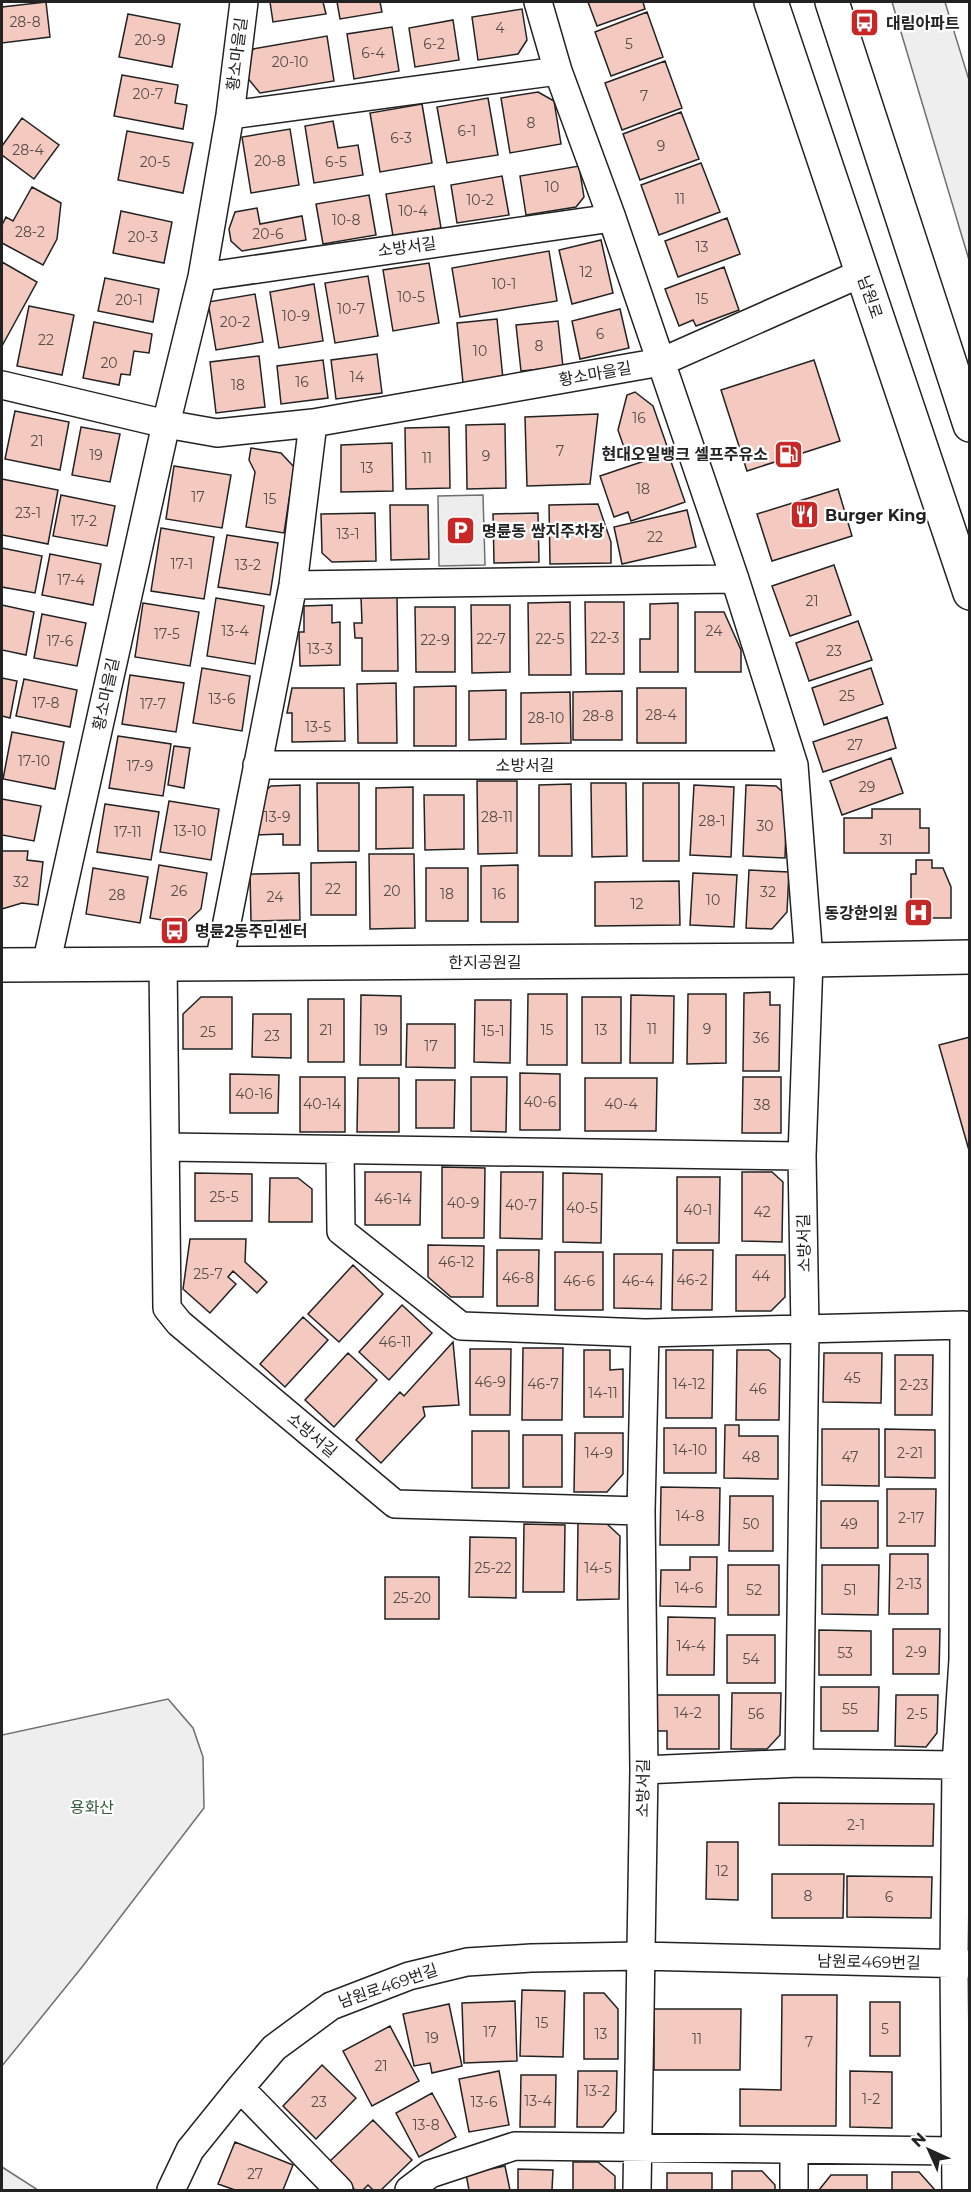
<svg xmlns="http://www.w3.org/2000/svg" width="971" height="2192" font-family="Montserrat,'Noto Sans KR',sans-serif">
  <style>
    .green { fill: #eee; stroke: #6f6f6f; stroke-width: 1.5 }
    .parking { fill: #ededed; stroke: #6f6f6f; stroke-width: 1.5 }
    .building { fill: #f3c9c0; stroke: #222; stroke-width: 1.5 }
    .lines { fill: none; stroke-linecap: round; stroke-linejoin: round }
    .street-casing { stroke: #222; stroke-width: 30 }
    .secondary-casing { stroke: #222; stroke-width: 36 }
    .street { stroke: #fff; stroke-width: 27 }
    .secondary { stroke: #fff; stroke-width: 33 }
    .labels { text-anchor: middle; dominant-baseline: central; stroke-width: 4.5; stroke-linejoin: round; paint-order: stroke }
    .number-label { font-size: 14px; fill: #564c4a }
    .poi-label { font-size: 16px; font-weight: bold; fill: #222; stroke: #fff; text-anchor: start }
    .street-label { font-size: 16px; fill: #222; stroke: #fff }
    .park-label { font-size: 16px; fill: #2f5e38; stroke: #fff }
  </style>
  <rect width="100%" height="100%" fill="#fff"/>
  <!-- green -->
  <path class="green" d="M892,2H945L969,80V260Z
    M168,1699L193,1728L203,1757L204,1808L82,1967L2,2066V1735Z
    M2,2167L38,2190H2Z"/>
  <!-- parking -->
  <path class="parking" d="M483,495L485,565L439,566L438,496Z"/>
  <!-- building -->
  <path class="building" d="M46,2L50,37L2,43V7Z
    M270,2H323L326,14L273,22Z
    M337,2H380L382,12L340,19Z
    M588,2H643L645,9L597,26Z
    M522,9L527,40L518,54L478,60L472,17Z
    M647,12L663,57L611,76L595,32Z
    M128,14L180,24L172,67L119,57Z
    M453,20L459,60L415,67L409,28Z
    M392,27L399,71L354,79L347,34Z
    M327,36L334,81L260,93L245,75L253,49Z
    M665,61L682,108L622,130L605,83Z
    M122,75L178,85L175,103L187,105L183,129L114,116Z
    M538,92L554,101L561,144L510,153L501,98Z
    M488,98L498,155L447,163L437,107Z
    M422,104L432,163L380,172L370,113Z
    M681,112L699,159L640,180L623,134Z
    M22,118L59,145L34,179L2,155V146Z
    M333,121L338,148L358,145L363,175L314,183L305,126Z
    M290,129L299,185L251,193L242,137Z
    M127,131L193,143L183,193L118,180Z
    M701,163L720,212L659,235L641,185Z
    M579,166L584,197L576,207L526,215L520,176Z
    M502,176L509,215L457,223L451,185Z
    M434,186L441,228L393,236L386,194Z
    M32,187L61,203L57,239L43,265L2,243V225L6,217L13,221Z
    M369,195L376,235L323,244L316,204Z
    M257,208L260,224L302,216L306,240L242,251L231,241L229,229L235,212Z
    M121,211L172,222L164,263L113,253Z
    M727,218L740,254L678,277L665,241Z
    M601,240L613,293L572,304L559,250Z
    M549,251L557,301L460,317L452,268Z
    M2,262L37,282L2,346Z
    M429,263L439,323L393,331L383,270Z
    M724,267L739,310L696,326L693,320L679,326L665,289Z
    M368,276L378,336L335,343L325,283Z
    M105,278L159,289L153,322L98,311Z
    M314,284L323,341L279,348L270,292Z
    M255,294L263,342L216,350L208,302Z
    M29,306L74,315L62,375L17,366Z
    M620,309L629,348L580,359L572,321Z
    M497,319L503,379L463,383L457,323Z
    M558,321L563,367L521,371L516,325Z
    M94,322L152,334L149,353L134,351L130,375L121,374L119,385L83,378Z
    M377,354L382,393L336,399L331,360Z
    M259,356L265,407L216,413L210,362Z
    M323,360L328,398L281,404L277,366Z
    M814,360L840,441L747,471L721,390Z
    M635,392L653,406L667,446L628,459L618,430L627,395Z
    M15,411L69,422L60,470L5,459Z
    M598,414L590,484L527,486L525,417Z
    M505,424L506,488L467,489L466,425Z
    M81,427L120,434L110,482L72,475Z
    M449,427L450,488L406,489L405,428Z
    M392,443L393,491L341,492V445Z
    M251,448L281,453L294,467L284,533L246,527L255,472L249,460Z
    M668,453L685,502L631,521L628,512L614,517L600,476Z
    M174,466L231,475L222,528L166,519Z
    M2,479L58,490L48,544L2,535Z
    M838,489L852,536L772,561L757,514Z
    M61,495L115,506L107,546L53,536Z
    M598,504L611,542V563L550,564L549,505Z
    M390,505H428L429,559L391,560Z
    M687,510L696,547L622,564L614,527Z
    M375,513L376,561L332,562L322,553L321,514Z
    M538,513L539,562L494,563L493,514Z
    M161,528L214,537L204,599L151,591Z
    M227,535L278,543L270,595L218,587Z
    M2,548L42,556L35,593L2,587Z
    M50,554L101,564L93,605L42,595Z
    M834,565L851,615L790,636L772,586Z
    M397,596L398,671H362V638H355L354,623H362L361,597Z
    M216,598L264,606L255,664L207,656Z
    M570,602L571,675H529L528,603Z
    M585,602H624V674H586Z
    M143,603L199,612L190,666L135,657Z
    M678,603V672H640V639H650V604Z
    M2,605L34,612L26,655L2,650Z
    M332,605V623L340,622V665L300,666L299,632H304V606Z
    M471,605H510V672L472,673Z
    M415,607H455V672H416Z
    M695,612H724L741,650V672H695Z
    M42,614L86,623L77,666L34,658Z
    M858,621L872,660L809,681L796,643Z
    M202,668L250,676L242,731L193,723Z
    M871,668L883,704L824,725L812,688Z
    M130,675L184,683L176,732L122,724Z
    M2,678L17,681L10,718L2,716Z
    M24,679L77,690L70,727L16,716Z
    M396,683L397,743H358L357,684Z
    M456,686V746H414V687Z
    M292,688H344L345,741L292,742V713H287Z
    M637,688H686V743H637Z
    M506,690V739L469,740V691Z
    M622,691V740H573V692Z
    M570,692L571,743L521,744V693Z
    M887,717L896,748L823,772L813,742Z
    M12,732L64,742L55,789L3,779Z
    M118,736L171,744L163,796L109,788Z
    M174,746L190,748L184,788L168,785Z
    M891,758L903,793L842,815L830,781Z
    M477,781H517V853L478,854Z
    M317,783H359V851H318Z
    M591,783H626L627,856L592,857Z
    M643,783H679V861H643Z
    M571,784L572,856H539V785Z
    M300,785V845H283V834L255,835V799L271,786Z
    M694,785L734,787L731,857L690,855Z
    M746,785L776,786L787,796L785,858L743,856Z
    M413,787V848L376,849V788Z
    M424,795H464V849L425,850Z
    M2,799L41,806L34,841L2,835Z
    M169,801L219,809L211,860L160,852Z
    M105,804L159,812L151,860L97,852Z
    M872,809H920V828H929V853H844V818H872Z
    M2,851H28L27,860L43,862L38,905L22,903L2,909Z
    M369,854H414L415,928L370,929Z
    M916,860H932V868H943L951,887V918H911V874H916Z
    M356,862V915H311V863Z
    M159,865L207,873L201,909L185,924L150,918Z
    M518,865V922H481V866Z
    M93,868L148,877L140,923L86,914Z
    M426,868H468V921H426Z
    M749,870L789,872L787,912L772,929L746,928Z
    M299,873L300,920L251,921L250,874Z
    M693,873L737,875L734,927L690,925Z
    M679,881L680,925L595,926V882Z
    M770,992V1005H780L779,1071H743L744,993Z
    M528,994H567V1065H527Z
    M688,994H726V1063L687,1064Z
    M361,995L401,996V1065H360Z
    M631,995L674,996L673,1063H630Z
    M201,997H232V1049H183V1014Z
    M582,997H621V1063H582Z
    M308,999H344V1062H308Z
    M475,1000H511L510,1063L474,1062Z
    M253,1014H291V1058L252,1057Z
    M407,1024H455V1068L406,1067Z
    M970,1037V1154L939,1045Z
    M520,1073L560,1074V1130H520Z
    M230,1074L279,1075L278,1113H230Z
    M300,1077H345V1132H300Z
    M471,1077H507L506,1132L471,1131Z
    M743,1077H781V1133H742Z
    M358,1078H399V1132H357Z
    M585,1078H657L656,1131H585Z
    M416,1080H455L454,1128H416Z
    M442,1167L485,1168L484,1238H442Z
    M365,1172H421L420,1225H365Z
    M501,1172H543L542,1239L500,1238Z
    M742,1172H772L783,1182L782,1242L742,1241Z
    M195,1173L252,1174V1221H195Z
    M563,1173L602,1174L601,1243L563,1242Z
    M677,1177H720L719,1243H677Z
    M270,1178H298L312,1189V1222H269Z
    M190,1239H246L245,1262L267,1282L257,1293L233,1271L228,1277L236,1284L210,1313L183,1289Z
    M428,1245L484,1246L483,1297H451L428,1277Z
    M497,1250H539L538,1306H497Z
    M673,1250H713L712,1310H672Z
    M555,1252H603V1310H555Z
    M614,1254H662L661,1309L614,1308Z
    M736,1255H785V1297L771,1311H736Z
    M353,1265L383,1294L339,1342L308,1314Z
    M402,1305L432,1333L389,1380L359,1352Z
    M303,1317L328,1340L285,1387L260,1364Z
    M453,1342L459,1405L423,1407L425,1416L381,1463L356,1440L400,1392L404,1396Z
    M523,1348H563L562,1420H522Z
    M470,1349H511L510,1415H470Z
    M584,1350H610V1370L623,1369V1417H584Z
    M666,1350H713L712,1418H666Z
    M737,1350H769L780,1359L779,1420H736Z
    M348,1353L377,1380L334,1427L305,1400Z
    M824,1353H882L881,1403L823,1402Z
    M895,1355H933L932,1415H895Z
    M725,1425H739V1436H778V1479L724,1478Z
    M664,1428H716V1473H664Z
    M822,1429H879V1486L822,1485Z
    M885,1429L935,1430V1478L885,1477Z
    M472,1431H509V1488H472Z
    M575,1433H623V1474L607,1492H574Z
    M523,1435H562V1487H523Z
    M661,1487L720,1488L719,1545H660Z
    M887,1489H936L935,1546H887Z
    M730,1496H773V1551H729Z
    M821,1501H878V1548H821Z
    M578,1523H606L620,1536L619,1599L577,1600Z
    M524,1524L565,1525L564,1592H523Z
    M470,1537L516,1538V1598L469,1597Z
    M890,1554H928V1614H889Z
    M690,1557H717L716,1607L660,1606L661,1570H690Z
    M728,1565H779V1615H728Z
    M822,1565H879L878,1615L822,1614Z
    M385,1577H439V1619H385Z
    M668,1617L715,1618L714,1675H667Z
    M893,1629H940L939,1674H893Z
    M819,1630L871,1631V1675H819Z
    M727,1635H775V1683H727Z
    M821,1687H879L878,1731H821Z
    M732,1693H781L780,1735L767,1749H731Z
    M657,1695H719V1749H667V1731H656Z
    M896,1695H938L937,1733L926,1747L895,1746Z
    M779,1803L934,1804L933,1846L779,1845Z
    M707,1842H738V1900L706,1899Z
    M772,1874H844L843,1918H772Z
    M847,1876L932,1877L931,1918L847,1917Z
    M522,1990L565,1991L563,2057L520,2056Z
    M584,1993H604L618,2009V2059H584Z
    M782,1995H837L836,2126H740V2089L781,2090Z
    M515,2001L517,2061L464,2063L462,2003Z
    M870,2002H900V2056H870Z
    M449,2004L462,2066L432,2073L430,2063L414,2066L403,2014Z
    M654,2009H741L740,2070H654Z
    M390,2026L419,2081L372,2106L343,2051Z
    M322,2065L356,2098L316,2139L283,2106Z
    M499,2071L509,2125L469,2132L459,2079Z
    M578,2071H617L616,2111L603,2127H577Z
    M850,2071L892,2072V2128L850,2127Z
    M521,2075H556L555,2127H520Z
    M432,2093L456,2137L419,2157L396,2113Z
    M373,2120L412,2160L381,2190H373L368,2185L363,2190H355L328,2163Z
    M235,2142L293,2165L283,2190H235L218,2184Z
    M573,2162H598L615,2176V2190H573Z
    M505,2166L510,2190H469L466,2174Z
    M518,2169L553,2170L552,2190H518Z
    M732,2171H762L775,2185V2190H732Z
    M892,2172H919L935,2190H892Z
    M667,2173H712V2190H667Z
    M831,2175H867V2190H819Z"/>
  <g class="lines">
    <defs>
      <path id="street" d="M538,2L558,71L612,218L735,579L794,765L809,960L802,1156L805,1330L799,1763
        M230,115L558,71
        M202,277L612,218
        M2,385L166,424L217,433L313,423L661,362L862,273
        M293,585L735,579
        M257,765H794
        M163,962L167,1308L179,1323L395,1504L641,1511
        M219,963L293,585L313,423
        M46,965L166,424L202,277L230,115L244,2
        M165,1147L802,1156
        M340,1150L341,1231L461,1326L645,1333L964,1325L963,1660L956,1765L954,1964L956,2190
        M644,1770L799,1763L956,1765
        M240,2088L339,2190
        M171,2190L190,2150L240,2088L274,2048L331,2006L409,1976L467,1962L531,1958L640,1956L970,1964
        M409,2190L430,2174L515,2146L957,2151
        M637,2190L644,1770L641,1511L645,1333
        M794,2190V2150"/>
      <path id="secondary" d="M771,2L970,593
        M832,2L970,425
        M2,965L809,960L970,957"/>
    </defs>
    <!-- street casing -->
    <use href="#street" class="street-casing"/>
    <!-- secondary casing -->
    <use href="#secondary" class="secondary-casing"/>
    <!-- street -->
    <use href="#street" class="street"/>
    <!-- secondary -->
    <use href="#secondary" class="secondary"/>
  </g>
  <!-- icons -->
  <defs>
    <symbol id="bus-square" viewBox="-11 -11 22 22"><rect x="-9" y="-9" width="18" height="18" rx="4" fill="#c62828" stroke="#fff"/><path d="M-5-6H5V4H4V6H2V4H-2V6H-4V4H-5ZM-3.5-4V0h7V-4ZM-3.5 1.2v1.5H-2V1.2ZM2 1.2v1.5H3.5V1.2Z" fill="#fff"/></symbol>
    <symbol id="fuel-square" viewBox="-11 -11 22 22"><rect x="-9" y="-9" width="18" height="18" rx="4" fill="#c62828" stroke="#fff"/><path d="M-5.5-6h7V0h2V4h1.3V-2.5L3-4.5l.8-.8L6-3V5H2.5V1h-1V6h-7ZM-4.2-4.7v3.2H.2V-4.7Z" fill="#fff"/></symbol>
    <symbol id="restaurant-square" viewBox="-11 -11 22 22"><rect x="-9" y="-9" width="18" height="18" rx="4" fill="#c62828" stroke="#fff"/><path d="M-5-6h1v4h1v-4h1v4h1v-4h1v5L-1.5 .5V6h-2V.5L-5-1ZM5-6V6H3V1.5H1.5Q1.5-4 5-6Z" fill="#fff"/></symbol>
    <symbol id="parking-square" viewBox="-11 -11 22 22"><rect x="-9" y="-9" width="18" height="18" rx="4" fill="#c62828" stroke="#fff"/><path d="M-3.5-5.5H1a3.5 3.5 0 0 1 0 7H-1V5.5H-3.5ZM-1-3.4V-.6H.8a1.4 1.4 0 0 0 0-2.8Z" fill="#fff"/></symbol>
    <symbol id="hospital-square" viewBox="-11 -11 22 22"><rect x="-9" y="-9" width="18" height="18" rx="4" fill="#c62828" stroke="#fff"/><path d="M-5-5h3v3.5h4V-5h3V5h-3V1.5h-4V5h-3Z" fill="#fff"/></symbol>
  </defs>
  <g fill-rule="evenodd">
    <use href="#bus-square" x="848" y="6" width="33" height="33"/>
    <use href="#fuel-square" x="772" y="438" width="33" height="33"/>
    <use href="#restaurant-square" x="788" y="498" width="33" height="33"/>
    <use href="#parking-square" x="444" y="514" width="33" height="33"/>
    <use href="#hospital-square" x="902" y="896" width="33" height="33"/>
    <use href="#bus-square" x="158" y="914" width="33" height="33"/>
  </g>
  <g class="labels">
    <!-- number labels -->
    <g class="number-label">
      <text x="25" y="22">28-8</text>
      <text x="500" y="28">4</text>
      <text x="150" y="40">20-9</text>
      <text x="434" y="44">6-2</text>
      <text x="629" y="44">5</text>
      <text x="373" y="53">6-4</text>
      <text x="290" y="62">20-10</text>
      <text x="148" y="94">20-7</text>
      <text x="644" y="96">7</text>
      <text x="531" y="123">8</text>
      <text x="467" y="131">6-1</text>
      <text x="401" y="138">6-3</text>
      <text x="661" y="146">9</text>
      <text x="28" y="150">28-4</text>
      <text x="270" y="161">20-8</text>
      <text x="155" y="162">20-5</text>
      <text x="336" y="162">6-5</text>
      <text x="552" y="187">10</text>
      <text x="680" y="199">11</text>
      <text x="480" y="200">10-2</text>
      <text x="413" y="211">10-4</text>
      <text x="346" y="220">10-8</text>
      <text x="30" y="232">28-2</text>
      <text x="268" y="234">20-6</text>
      <text x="143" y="237">20-3</text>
      <text x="702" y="247">13</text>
      <text x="586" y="272">12</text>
      <text x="504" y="284">10-1</text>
      <text x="411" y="297">10-5</text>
      <text x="702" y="299">15</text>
      <text x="129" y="300">20-1</text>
      <text x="351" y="309">10-7</text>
      <text x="296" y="316">10-9</text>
      <text x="235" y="322">20-2</text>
      <text x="600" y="334">6</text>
      <text x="46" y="340">22</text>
      <text x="539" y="346">8</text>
      <text x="480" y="351">10</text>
      <text x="109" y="363">20</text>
      <text x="357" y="377">14</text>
      <text x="302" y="382">16</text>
      <text x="238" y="385">18</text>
      <text x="639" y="418">16</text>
      <text x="37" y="441">21</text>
      <text x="560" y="451">7</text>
      <text x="96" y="455">19</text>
      <text x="486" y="456">9</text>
      <text x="427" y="458">11</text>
      <text x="367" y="468">13</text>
      <text x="643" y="489">18</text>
      <text x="198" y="497">17</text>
      <text x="270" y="499">15</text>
      <text x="28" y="513">23-1</text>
      <text x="84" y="521">17-2</text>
      <text x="348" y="534">13-1</text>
      <text x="655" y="537">22</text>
      <text x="182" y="564">17-1</text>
      <text x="248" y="565">13-2</text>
      <text x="71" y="580">17-4</text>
      <text x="812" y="601">21</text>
      <text x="235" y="631">13-4</text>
      <text x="714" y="631">24</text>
      <text x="167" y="634">17-5</text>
      <text x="605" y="638">22-3</text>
      <text x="491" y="639">22-7</text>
      <text x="550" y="639">22-5</text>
      <text x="435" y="640">22-9</text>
      <text x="60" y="641">17-6</text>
      <text x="320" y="649">13-3</text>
      <text x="834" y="651">23</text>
      <text x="847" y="696">25</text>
      <text x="222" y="699">13-6</text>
      <text x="46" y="703">17-8</text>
      <text x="153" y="704">17-7</text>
      <text x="661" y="715">28-4</text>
      <text x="598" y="716">28-8</text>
      <text x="546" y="718">28-10</text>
      <text x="318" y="727">13-5</text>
      <text x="855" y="745">27</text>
      <text x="34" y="761">17-10</text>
      <text x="140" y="766">17-9</text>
      <text x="867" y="787">29</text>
      <text x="277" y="817">13-9</text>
      <text x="497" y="817">28-11</text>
      <text x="712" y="821">28-1</text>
      <text x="765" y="826">30</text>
      <text x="190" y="831">13-10</text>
      <text x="128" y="832">17-11</text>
      <text x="886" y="840">31</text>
      <text x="21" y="882">32</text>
      <text x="333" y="889">22</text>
      <text x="179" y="891">26</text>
      <text x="392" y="891">20</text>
      <text x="768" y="892">32</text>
      <text x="447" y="894">18</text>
      <text x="499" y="894">16</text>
      <text x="117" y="895">28</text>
      <text x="275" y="897">24</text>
      <text x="713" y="900">10</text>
      <text x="637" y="904">12</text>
      <text x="652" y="1029">11</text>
      <text x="707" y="1029">9</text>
      <text x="326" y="1030">21</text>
      <text x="381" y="1030">19</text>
      <text x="547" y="1030">15</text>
      <text x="601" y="1030">13</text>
      <text x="493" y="1031">15-1</text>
      <text x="208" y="1032">25</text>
      <text x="272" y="1036">23</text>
      <text x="761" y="1038">36</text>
      <text x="431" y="1046">17</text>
      <text x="254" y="1094">40-16</text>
      <text x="540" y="1102">40-6</text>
      <text x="322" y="1104">40-14</text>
      <text x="621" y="1104">40-4</text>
      <text x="762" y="1105">38</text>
      <text x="224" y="1197">25-5</text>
      <text x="393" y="1199">46-14</text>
      <text x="463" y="1203">40-9</text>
      <text x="521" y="1205">40-7</text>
      <text x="582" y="1208">40-5</text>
      <text x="698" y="1210">40-1</text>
      <text x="762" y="1212">42</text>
      <text x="456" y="1262">46-12</text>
      <text x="208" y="1274">25-7</text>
      <text x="761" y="1276">44</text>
      <text x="518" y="1278">46-8</text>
      <text x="692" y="1280">46-2</text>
      <text x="579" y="1281">46-6</text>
      <text x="638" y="1281">46-4</text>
      <text x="395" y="1342">46-11</text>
      <text x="852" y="1378">45</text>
      <text x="490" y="1382">46-9</text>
      <text x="543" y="1384">46-7</text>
      <text x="689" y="1384">14-12</text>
      <text x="914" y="1385">2-23</text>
      <text x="758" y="1389">46</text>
      <text x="603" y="1393">14-11</text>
      <text x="690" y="1450">14-10</text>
      <text x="599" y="1453">14-9</text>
      <text x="910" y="1453">2-21</text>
      <text x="751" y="1457">48</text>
      <text x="850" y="1457">47</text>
      <text x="690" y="1516">14-8</text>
      <text x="911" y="1518">2-17</text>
      <text x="751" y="1524">50</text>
      <text x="849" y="1524">49</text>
      <text x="493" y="1568">25-22</text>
      <text x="598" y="1568">14-5</text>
      <text x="909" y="1584">2-13</text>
      <text x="689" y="1588">14-6</text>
      <text x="754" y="1590">52</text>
      <text x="850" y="1590">51</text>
      <text x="412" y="1598">25-20</text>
      <text x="691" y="1646">14-4</text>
      <text x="916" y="1652">2-9</text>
      <text x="845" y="1653">53</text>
      <text x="751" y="1659">54</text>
      <text x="850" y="1709">55</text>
      <text x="688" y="1713">14-2</text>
      <text x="756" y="1714">56</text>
      <text x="917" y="1714">2-5</text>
      <text x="856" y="1825">2-1</text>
      <text x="722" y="1871">12</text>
      <text x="808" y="1896">8</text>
      <text x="889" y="1897">6</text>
      <text x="542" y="2023">15</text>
      <text x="885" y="2029">5</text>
      <text x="490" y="2032">17</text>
      <text x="601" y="2034">13</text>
      <text x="432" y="2038">19</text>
      <text x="697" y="2039">11</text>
      <text x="809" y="2042">7</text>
      <text x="381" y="2066">21</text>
      <text x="597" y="2091">13-2</text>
      <text x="871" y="2099">1-2</text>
      <text x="538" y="2101">13-4</text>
      <text x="319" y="2102">23</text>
      <text x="484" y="2102">13-6</text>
      <text x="426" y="2125">13-8</text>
      <text x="255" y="2174">27</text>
    </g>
    <!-- poi labels -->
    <g class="poi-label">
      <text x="886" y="23">대림아파트</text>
      <text x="768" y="454" text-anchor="end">현대오일뱅크 셀프주유소</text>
      <text x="825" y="515">Burger King</text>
      <text x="482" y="531">명륜동 쌈지주차장</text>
      <text x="898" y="913" text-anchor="end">동강한의원</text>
      <text x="195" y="931">명륜2동주민센터</text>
    </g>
    <!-- street labels -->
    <g class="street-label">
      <text transform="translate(237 54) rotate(-83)">황소마을길</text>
      <text transform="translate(407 247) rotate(-8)">소방서길</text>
      <text transform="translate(870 297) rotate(71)">남원로</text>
      <text transform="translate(595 374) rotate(-10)">황소마을길</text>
      <text transform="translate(106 694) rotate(-78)">황소마을길</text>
      <text x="525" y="765">소방서길</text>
      <text x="485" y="962">한지공원길</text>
      <text transform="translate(804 1243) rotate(-91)">소방서길</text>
      <text transform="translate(312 1435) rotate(40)">소방서길</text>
      <text transform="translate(643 1788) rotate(-89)">소방서길</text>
      <text transform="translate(869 1962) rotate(1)">남원로469번길</text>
      <text transform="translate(388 1986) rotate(-19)">남원로469번길</text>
    </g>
    <!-- park labels -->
    <g class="park-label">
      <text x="92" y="1807">용화산</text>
    </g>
  </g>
  <!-- border -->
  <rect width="971" height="2192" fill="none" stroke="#222222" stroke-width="6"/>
  <!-- north arrow -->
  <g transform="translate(929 2150) rotate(315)" stroke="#ffffff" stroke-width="4.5" paint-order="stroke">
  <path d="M0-4.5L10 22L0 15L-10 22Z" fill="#222222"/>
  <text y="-9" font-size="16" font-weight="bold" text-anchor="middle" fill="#222222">N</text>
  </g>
</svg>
